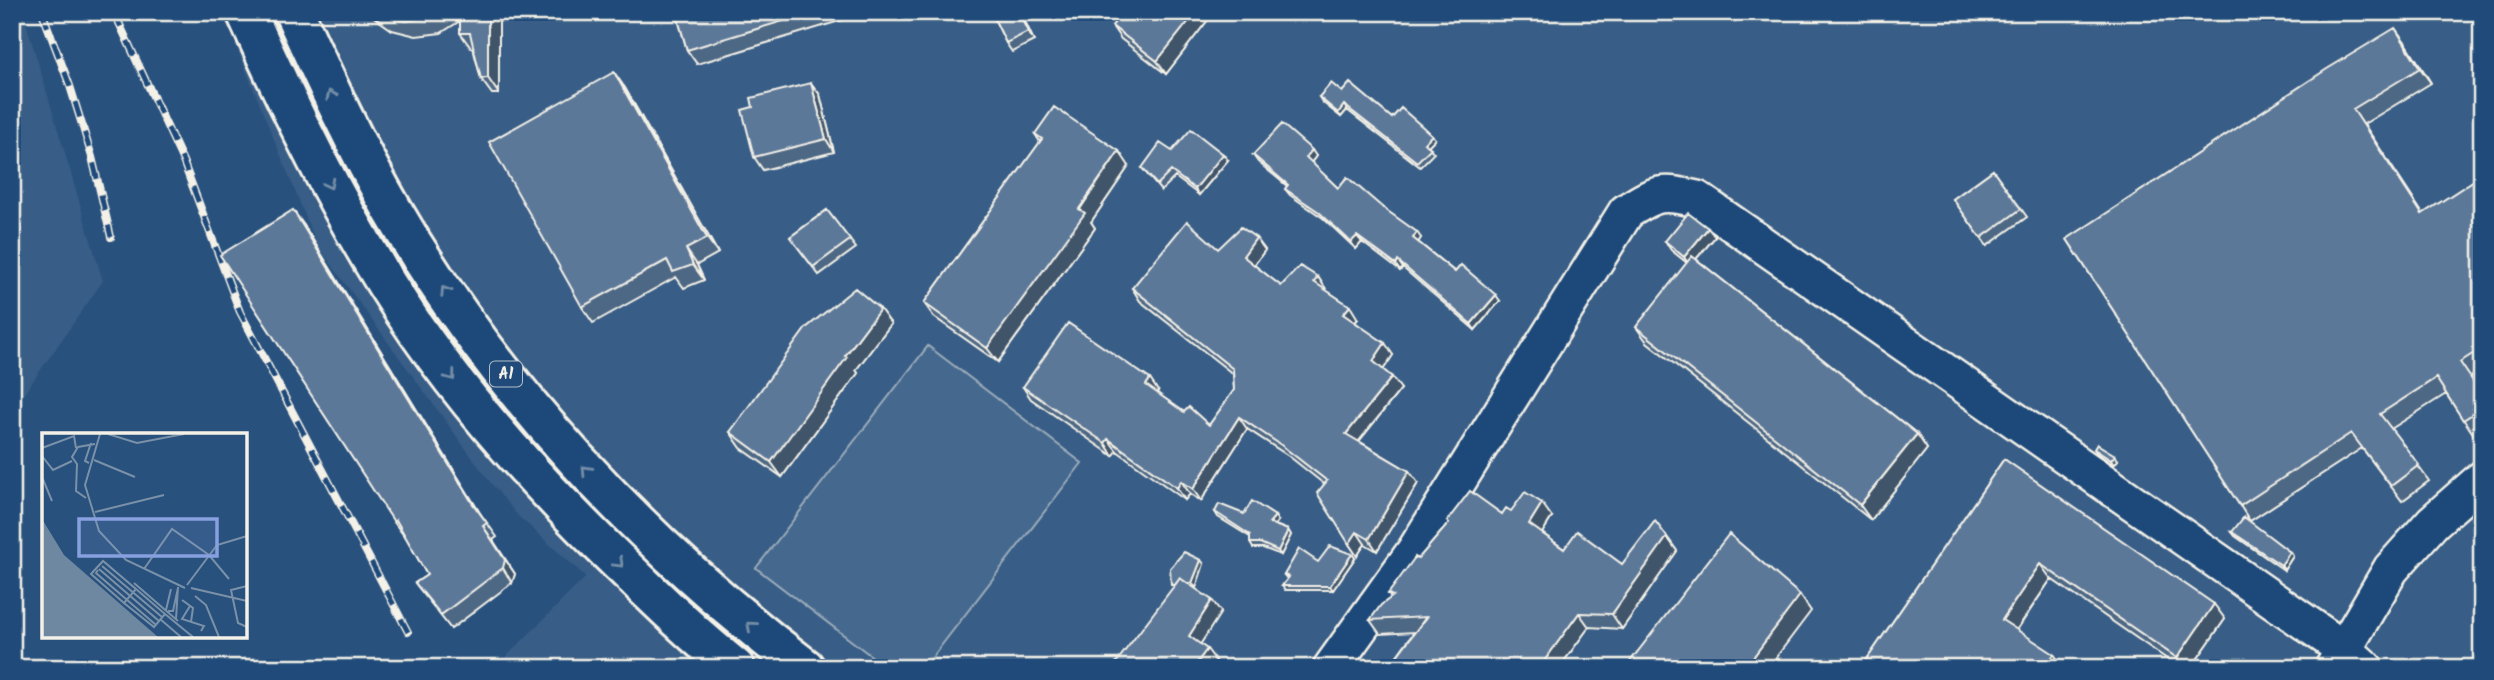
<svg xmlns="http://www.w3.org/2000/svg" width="2494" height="680" font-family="Kalam,sans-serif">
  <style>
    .built { fill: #375d86 }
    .green { fill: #45688e; stroke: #9cacbb; stroke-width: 2 }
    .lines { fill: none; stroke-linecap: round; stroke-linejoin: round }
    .minor-casing { stroke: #f4f1e8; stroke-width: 40 }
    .highway-casing { stroke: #f4f1e8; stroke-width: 44 }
    .minor { stroke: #1f4a7a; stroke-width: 35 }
    .highway { stroke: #1f4a7a; stroke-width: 38 }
    .rail-casing { stroke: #f4f1e8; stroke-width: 8 }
    .rail { stroke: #1f4a7a; stroke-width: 5; stroke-dasharray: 16; stroke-linecap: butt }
    .wall { fill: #4e6784; stroke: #f4f1e8; stroke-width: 2 }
    .shaded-wall { fill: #40546b; stroke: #f4f1e8; stroke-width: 2 }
    .building { fill: #5b7899; stroke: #f4f1e8; stroke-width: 2 }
    .oneway { stroke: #748da6 }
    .labels { text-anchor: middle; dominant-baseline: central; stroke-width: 7; stroke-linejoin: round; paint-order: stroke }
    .shield { fill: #1f4a7a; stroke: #b4bfc7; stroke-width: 2 }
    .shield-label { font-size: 16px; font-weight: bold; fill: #f4f1e8 }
    .inset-road { fill: none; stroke: #7a91a8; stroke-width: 2 }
    .view { fill: #88a0e0; fill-opacity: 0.15; stroke: #88a0e0; stroke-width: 3.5 }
    .inset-edge { fill: none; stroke: #f4f1e8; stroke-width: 3.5 }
  </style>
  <rect width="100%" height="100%" fill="#28517e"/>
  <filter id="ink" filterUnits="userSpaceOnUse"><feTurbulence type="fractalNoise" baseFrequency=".0143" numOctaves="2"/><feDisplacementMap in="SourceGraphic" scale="14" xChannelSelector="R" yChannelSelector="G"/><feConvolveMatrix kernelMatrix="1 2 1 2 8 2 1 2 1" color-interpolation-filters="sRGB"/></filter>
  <g filter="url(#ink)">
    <!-- built -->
    <path class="built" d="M12,12H23L103,281L12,411Z
      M222,12H2482V668H495L586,577L518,516L490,482L317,245Z"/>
    <!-- green -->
    <path class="green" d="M928,346L1082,463L924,668H887L756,568Z"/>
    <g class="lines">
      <defs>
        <path id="minor" d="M1331,668L1414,552L1626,212C1656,192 1662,191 1697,199L2345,650L2365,668
          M2333,668L2391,569L2433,522L2482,479"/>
        <path id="highway" d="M246,12C288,106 333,198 387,285C452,390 536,483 625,568C661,603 696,637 735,668
          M294,12C325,80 356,147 393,211C495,388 643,545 805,668"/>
      </defs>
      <!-- minor casing -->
      <use href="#minor" class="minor-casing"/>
      <!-- highway casing -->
      <use href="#highway" class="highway-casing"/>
      <!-- minor -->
      <use href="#minor" class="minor"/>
      <!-- highway -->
      <use href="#highway" class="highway"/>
      <defs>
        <path id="rail" d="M42,12L70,86L92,157L111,237
          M114,12L183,161L240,312L408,632"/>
      </defs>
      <!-- rail casing -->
      <use href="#rail" class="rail-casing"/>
      <!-- rail -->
      <use href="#rail" class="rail"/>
    </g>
    <!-- wall -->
    <path class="wall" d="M369,12H499V94H492L481,79L473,48H471L460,33V21L441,33L416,36L392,30L371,15Z
      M676,12H862L863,14L697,64L687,50Z
      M991,12H1021L1034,41L1012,52L1006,43Z
      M1123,12H1214L1166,74L1121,39L1112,26Z
      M2406,43L2431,83L2364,124L2423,214L2482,175V370L2471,377L2482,394V430L2474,435L2446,394L2391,429L2429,481L2402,501L2362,448L2250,521L2067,239Z
      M811,83L820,95L834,152L763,170L754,157L753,107Z
      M625,88L718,253L697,265L704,280L684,288L676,277L593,323L582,307Z
      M1342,92L1392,118L1435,139L1428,146L1434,153L1420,167L1347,110L1341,117L1322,102L1319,97Z
      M1035,134L1129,166L1091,222L1095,228L998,362L934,317L924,303L1040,142Z
      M1172,151L1228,160L1199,195L1175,177L1161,191L1142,168Z
      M1253,155L1316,156L1311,163L1338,188L1382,207L1421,238L1418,242L1455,272L1500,301L1475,330L1403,268L1400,271L1362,242L1356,249L1323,218L1290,195L1285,189L1287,186L1258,162Z
      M1993,170L2027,217L1987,246L1953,199Z
      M827,210L856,248L819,275L790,237Z
      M303,224L480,513L497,537L493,540L515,574L512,583L451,629L415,583L427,575L405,535L404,536L394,522Z
      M1715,237L1696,259L1917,434L1927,449L1871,520L1647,342L1636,327L1687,263L1671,250L1665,241Z
      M1256,238L1265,250L1254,265L1281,286L1318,277L1326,289L1325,290L1358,319L1355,322L1393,355L1383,370L1401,389L1359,441L1409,471L1418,483L1377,551L1365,544L1357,556L1349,544L1324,484L1290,457L1247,429L1201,501L1190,494L1185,500L1117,451L1113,456L1031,399L1023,387L1158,391L1157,393L1184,412L1209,425L1234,390L1233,374L1140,301L1132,288L1218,249Z
      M880,309L891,324L856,370L858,373L782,477L741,448L730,432Z
      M12,319L19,330L12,335Z
      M2094,449L2118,460L2114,465L2097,453Z
      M2004,459L2225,619L2191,668H2180L2051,579L2017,630L1861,668Z
      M1511,511L1552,517L1542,533L1564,549L1622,564L1667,537L1677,551L1622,629L1589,627L1559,668H1388L1414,632L1380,634L1370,620L1391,598L1388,594L1449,523L1447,521L1502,514Z
      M1215,512L1244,514L1278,521L1275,525L1288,530L1291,535L1281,555L1263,548H1253L1250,543V537L1218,517Z
      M2232,532L2290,552L2293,556L2284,570L2235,536Z
      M1352,554L1355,558L1333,590H1285L1282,586L1287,579L1284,575L1318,562Z"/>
    <!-- shaded-wall -->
    <path class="shaded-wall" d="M488,12H499V94L488,78Z
      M1018,12H1020L1034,41L1028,32Z
      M1196,12H1214L1166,74L1157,61Z
      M2395,28L2406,43L2431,83L2420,68Z
      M614,72L625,88L718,253L707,238Z
      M811,83L820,95L834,152L826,139Z
      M1344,105L1347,110L1341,117L1338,113Z
      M1432,135L1435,139L1427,147L1424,143Z
      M1312,150L1316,156L1310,164L1306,157Z
      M1119,151L1129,166L1091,222L1095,228L998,362L987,348Z
      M1223,154L1228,160L1199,195L1195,189Z
      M293,210L303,224L483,518L473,504Z
      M1708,228L1715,237L1690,266L1684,257Z
      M1417,232L1421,238L1417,244L1413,238Z
      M1357,236L1362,242L1356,249L1351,242Z
      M1256,238L1265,250L1252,268L1243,256Z
      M686,249L697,265L704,280L693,265Z
      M1398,261L1403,268L1400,271L1396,265Z
      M1318,277L1326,289L1322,294L1314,282Z
      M1496,295L1500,301L1475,330L1471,324Z
      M1350,306L1358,319L1351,326L1343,314Z
      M880,309L891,324L856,370L858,373L782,477L771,462L845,356Z
      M1385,343L1393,355L1381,373L1373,361Z
      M1392,377L1401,389L1355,446L1346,434Z
      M1150,379L1158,391L1154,397L1146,385Z
      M1239,417L1247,429L1201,501L1193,489Z
      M1917,434L1927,449L1871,520L1860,505Z
      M1108,439L1117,451L1113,456L1105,443Z
      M2115,455L2118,460L2114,465L2111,460Z
      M1409,471L1418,483L1377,551L1369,539Z
      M1181,481L1190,494L1185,500L1177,488Z
      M1542,503L1552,517L1539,538L1529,524Z
      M1275,516L1278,521L1272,528L1269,523Z
      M483,526L515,574L512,583L503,568Z
      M1288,530L1291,535L1281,555L1278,551Z
      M1357,532L1365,544L1357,556L1349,544Z
      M1667,537L1677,551L1622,629L1612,614Z
      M2290,552L2293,556L2284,570L2281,565Z
      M1352,554L1355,558L1333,590L1330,586Z
      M1201,560L1204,564L1196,588L1192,583Z
      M2040,564L2051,579L2013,635L2002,620Z
      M1800,595L1811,611L1768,668H1745Z
      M1212,600L1221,612L1198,648L1189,636Z
      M2214,604L2225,619L2191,668H2184L2177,658Z
      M1579,613L1589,627L1559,668H1539Z
      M1207,649L1216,661L1211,668H1193Z
      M2054,654L2063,668H2045Z"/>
    <!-- building -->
    <path class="building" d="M377,12H439L431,17L406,21L381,15Z
      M460,12H488V78L481,79L470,33H460Z
      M676,12H813L687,50Z
      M991,12H1018L1028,32L1006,43Z
      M1123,12H1196L1157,61L1112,26Z
      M2395,28L2420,68L2353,109L2422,214L2482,175V348L2460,362L2482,395V408L2463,420L2436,378L2380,414L2419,465L2391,486L2351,433L2240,506L2067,239L2327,69Z
      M614,72L707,238L686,249L693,265L673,272L667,260L582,307L489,142Z
      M811,83L826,139L754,157L742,110L753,107L751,98Z
      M1331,83L1342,92L1350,83L1392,118L1401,108L1432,135L1424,143L1431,148L1417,162L1344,105L1338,113L1319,97Z
      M1054,107L1119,151L1079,209L1085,213L987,348L924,303L1042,139L1035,134Z
      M1282,124L1312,150L1306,157L1338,188L1347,177L1382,207L1417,232L1413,238L1455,272L1461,265L1496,295L1471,324L1398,261L1396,265L1357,236L1351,242L1319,212L1285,189L1288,185L1253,155Z
      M1191,129L1223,154L1195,189L1171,171L1157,185L1142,168L1160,143L1172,151Z
      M1993,170L2021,209L1981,238L1953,199Z
      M293,210L473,504L487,523L483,526L505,560L503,568L441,615L415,583L427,575L396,520L394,522L220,255Z
      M827,210L850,240L813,267L790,237Z
      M1688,213L1708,228L1684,257L1665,241Z
      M1187,221L1218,249L1241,227L1256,238L1243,256L1281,286L1300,266L1318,277L1314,282L1350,306L1343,314L1385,343L1373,361L1392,377L1346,434L1409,471L1369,539L1357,532L1349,544L1317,493L1327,481L1281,445L1239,417L1193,489L1181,481L1177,488L1108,439L1105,443L1023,387L1068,323L1150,379L1146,385L1184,412L1189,407L1209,425L1234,390L1233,369L1132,288Z
      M1692,256L1917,434L1860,505L1636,327Z
      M855,288L880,309L845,356L847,357L771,462L730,432L806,328Z
      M2097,444L2115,455L2111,460L2094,449Z
      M2004,459L2214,604L2177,658L2040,564L2002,620L2054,654L2045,668H1861Z
      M1470,491L1502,514L1506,508L1511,511L1525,492L1542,503L1529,524L1564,549L1577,531L1622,564L1655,521L1667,537L1612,614L1579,613L1539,668H1388L1426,617L1370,620L1381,605L1393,596L1388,594L1413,560L1415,557L1418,559L1449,523L1447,521Z
      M1252,501L1275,516L1269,523L1288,530L1278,551L1260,543H1250V535L1215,512L1219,504L1244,514Z
      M2244,517L2290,552L2281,565L2232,532Z
      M1729,534L1800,595L1745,668H1625Z
      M1330,546L1352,554L1330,586H1282L1289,577L1284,575L1299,549L1318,562Z
      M1184,552L1201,560L1192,583L1188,584L1180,578L1175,585H1171L1170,568Z
      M1180,578L1212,600L1189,636L1207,649L1193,668H1112Z"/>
    <!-- one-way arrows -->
    <defs><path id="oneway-chevron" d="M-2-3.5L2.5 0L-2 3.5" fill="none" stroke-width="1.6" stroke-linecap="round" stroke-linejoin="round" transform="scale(1.75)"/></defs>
    <g class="oneway">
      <use href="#oneway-chevron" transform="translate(331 95) rotate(-114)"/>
      <use href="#oneway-chevron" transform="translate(329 184) rotate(63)"/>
      <use href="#oneway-chevron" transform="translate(445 291) rotate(-123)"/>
      <use href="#oneway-chevron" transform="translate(451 376) rotate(53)"/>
      <use href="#oneway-chevron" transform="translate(586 470) rotate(-133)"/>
      <use href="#oneway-chevron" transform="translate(619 563) rotate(44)"/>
      <use href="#oneway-chevron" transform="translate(751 626) rotate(-139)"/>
    </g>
  </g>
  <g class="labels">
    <!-- shield labels -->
    <rect class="shield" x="490" y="361.5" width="32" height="25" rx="5"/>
    <g class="shield-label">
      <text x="506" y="374">A1</text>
    </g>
  </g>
  <!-- overview -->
  <g transform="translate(42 433)">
    <rect width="205" height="205" fill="#28517e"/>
    <path d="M0,86L22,122L116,204H0Z" fill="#6e88a2"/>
    <path class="inset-road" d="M58,1L43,52L57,98L84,127L143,155M66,1L95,10L142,1M0,15L32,3L34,15M0,23L11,37L30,28M52,27L93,44M47,30L43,28L49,10M0,44L10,68M44,65L34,58L35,31L30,24L36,14L53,11M53,79L122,62M60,133L120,184M57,136L117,188M102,136L130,96L167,122L187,146M56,137L54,140L114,192M92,150L136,188M145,152L175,112L205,103M205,153L189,157L196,190L205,194M149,155L205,168M153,163L164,172L177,204M140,167L151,175L149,189M82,170L112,194L123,181L94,156L61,128L49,141L82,170L94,156M148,173L140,186L162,193L159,198M124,177L129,156M126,178H131L136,155M123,181L151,204M118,186L139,204M134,186L136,154"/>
    <path class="view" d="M37,86H175V123H37Z"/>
    <rect width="205" height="205" class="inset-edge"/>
  </g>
  <!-- margin -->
  <rect width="2494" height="680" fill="none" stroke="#1f4a7a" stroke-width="42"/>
  <rect x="21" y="21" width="2452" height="638" fill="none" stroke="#f4f1e8" stroke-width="2.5" filter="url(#ink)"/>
</svg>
